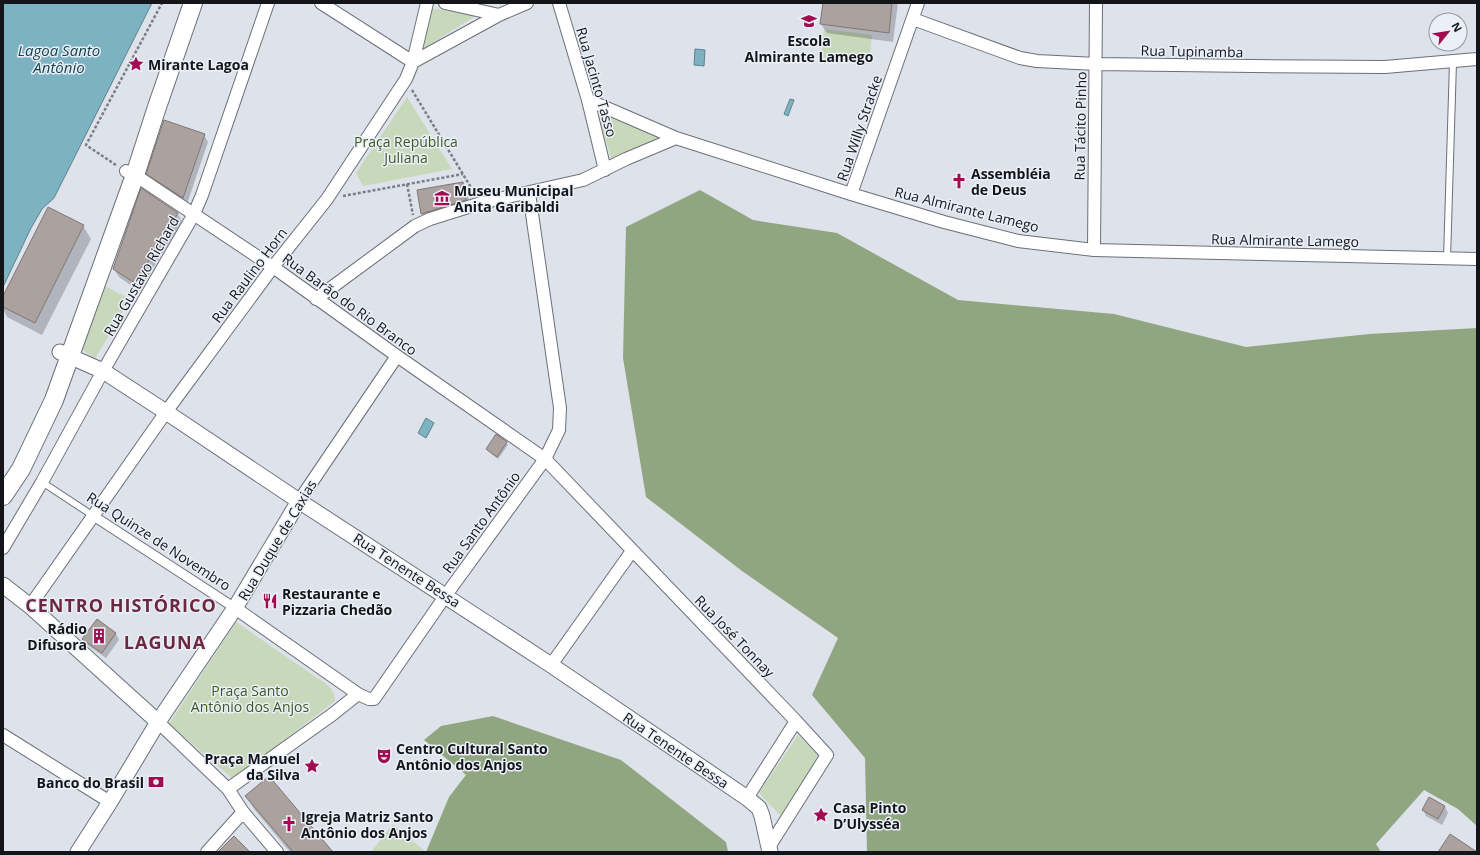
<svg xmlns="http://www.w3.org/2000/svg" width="1480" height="855" font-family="'Open Sans',sans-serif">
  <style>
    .green { fill: #c7d8bb }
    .forest { fill: #90a680 }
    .water { fill: #7db2c0; stroke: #5d838e }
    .shadow { fill: #0003 }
    .building { fill: #aba19e; stroke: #807773 }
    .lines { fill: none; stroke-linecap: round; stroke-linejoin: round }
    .service-casing { stroke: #6b6f77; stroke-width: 8 }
    .pedestrian-casing { stroke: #6b6f77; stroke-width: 11 }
    .minor-casing { stroke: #6b6f77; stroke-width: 14 }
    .tertiary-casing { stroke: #6b6f77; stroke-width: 17 }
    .secondary-casing { stroke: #6b6f77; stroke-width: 20 }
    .path { stroke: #7b7e84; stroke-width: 2.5; stroke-dasharray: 3 2; stroke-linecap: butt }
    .service { stroke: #fff; stroke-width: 6 }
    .pedestrian { stroke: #fff; stroke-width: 9 }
    .minor { stroke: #fff; stroke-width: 12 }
    .tertiary { stroke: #fff; stroke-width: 15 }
    .secondary { stroke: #fff; stroke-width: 18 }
    .labels { text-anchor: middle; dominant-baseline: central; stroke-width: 3; stroke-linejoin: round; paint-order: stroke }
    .poi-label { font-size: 14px; font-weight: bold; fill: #131518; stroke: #ebeff8; text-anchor: start }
    .street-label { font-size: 14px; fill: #131518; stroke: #ebeff8 }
    .park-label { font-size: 14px; fill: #3b5821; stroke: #ebeff8 }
    .water-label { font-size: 15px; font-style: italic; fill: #14434e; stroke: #ebeff8 }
    .district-label { font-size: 18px; font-weight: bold; letter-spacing: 1px; fill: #6c283f; stroke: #ebeff8 }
  </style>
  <rect width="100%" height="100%" fill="#dee2eb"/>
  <!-- green -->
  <path class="green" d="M429,8L477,15L421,50Z
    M824,29L872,35L869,64L821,58Z
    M407,97L452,169L363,186L356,173Z
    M597,113L664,138L612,161Z
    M103,285L130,299L95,359L80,348Z
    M236,622L329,686L334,694L335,701L233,779L169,724Z
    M798,735L818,756L781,816L759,793Z
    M393,824L426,852H371Z"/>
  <!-- forest -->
  <path class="forest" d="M700,190L753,220L837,233L958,300L1114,314L1246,347L1369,334L1477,328V826L1458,809L1424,790L1376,844L1381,852H867L865,758L812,695L838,638L742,571L646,497L623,358L626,227Z
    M493,716L621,760L726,842L728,852H426L449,797L466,775L424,740L441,726Z"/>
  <!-- water -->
  <path class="water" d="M3,3H152L54,198L42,209L31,228L3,287Z
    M695,49L705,50L704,66L694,65Z
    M790,99L794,100L788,116L784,114Z
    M426,418L434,423L426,438L418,433Z"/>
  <!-- shadow -->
  <path class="shadow" d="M824,3H898L893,42L827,33L821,24Z
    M204,135L208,142L187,204L152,181L148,174Z
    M462,183L468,193L470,209L427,222L422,213Z
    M177,213L182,221L139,291L119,277L114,269Z
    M83,226L91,239L42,335L7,317L3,309V299Z
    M506,442L508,445L498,459L489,452L487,450Z
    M97,620L116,634L119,640L106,658L87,645L83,639Z
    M246,796L332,852H290L254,809Z
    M1429,799L1445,807L1448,813L1442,825L1426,816L1423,810Z"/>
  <!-- building -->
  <path class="building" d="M823,3H892L889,33L820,24Z
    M164,120L205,134L183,198L146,174Z
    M463,182L466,200L421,214L417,190Z
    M141,188L178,213L135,283L113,269Z
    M48,207L84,225L35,323L3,307V296Z
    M496,434L507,442L497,457L486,449Z
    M97,619L116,633L102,653L82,639Z
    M269,776L333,852H293L245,796Z
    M1429,797L1445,806L1438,819L1422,810Z
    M1450,834L1477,852H1438Z
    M234,836L250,852H218Z"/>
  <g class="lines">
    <defs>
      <path id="service" d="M1447,259L1453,62
        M42,482L92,515"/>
      <path id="pedestrian" d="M92,515L235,608"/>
      <path id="minor" d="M321,3L413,62
        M445,3L499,15
        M559,3L588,100L605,170
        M913,19L1020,58L1037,61L1096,64L1253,66L1385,67L1477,59
        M413,62L499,15L527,3
        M588,100L676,138L851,194L944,222L1018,241L1094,250L1477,259
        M126,171L135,175L273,267L397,356L545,459L796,721L827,755L769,847
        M851,194L918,3
        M1094,250L1096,3
        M316,299L415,226L430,219L481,203L583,180L626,159L676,138
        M299,501L397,356
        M3,548L42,482L103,371L194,214L202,195L268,3
        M30,606L166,412L273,267L327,199L406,79L413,62L427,3
        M235,608L358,694L369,699H374L446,595L545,459L559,430L560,408L529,193
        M551,665L632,551
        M158,722L228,789L243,812L277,852
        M3,735L110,802
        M228,789L333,714L358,694
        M747,798L796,721
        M207,852L243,812"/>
      <path id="tertiary" d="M60,352L103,371L166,412L299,501L551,665L747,798L759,808L762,816L770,852
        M3,585L30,606L158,722
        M78,852L110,802L158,722L235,608L299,501"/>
      <path id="secondary" d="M3,496L21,469L54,400L135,175L157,107L193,3"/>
    </defs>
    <!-- service casing -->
    <use href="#service" class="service-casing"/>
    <!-- pedestrian casing -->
    <use href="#pedestrian" class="pedestrian-casing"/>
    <!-- minor casing -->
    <use href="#minor" class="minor-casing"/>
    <!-- tertiary casing -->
    <use href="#tertiary" class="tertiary-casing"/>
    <!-- secondary casing -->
    <use href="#secondary" class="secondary-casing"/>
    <!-- path -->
    <path class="path" d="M412,90L475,194
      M116,165L86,145L162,3
      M407,184L413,215
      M343,196L463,174"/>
    <!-- service -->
    <use href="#service" class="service"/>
    <!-- pedestrian -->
    <use href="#pedestrian" class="pedestrian"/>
    <!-- minor -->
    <use href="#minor" class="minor"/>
    <!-- tertiary -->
    <use href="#tertiary" class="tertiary"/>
    <!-- secondary -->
    <use href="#secondary" class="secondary"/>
  </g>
  <!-- icons -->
  <defs>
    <symbol id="school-bare" viewBox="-9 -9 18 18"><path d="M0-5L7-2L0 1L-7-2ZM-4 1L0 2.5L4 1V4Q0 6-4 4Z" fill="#a10c51" stroke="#ebeff8" stroke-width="2.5" paint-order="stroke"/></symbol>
    <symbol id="sight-bare" viewBox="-9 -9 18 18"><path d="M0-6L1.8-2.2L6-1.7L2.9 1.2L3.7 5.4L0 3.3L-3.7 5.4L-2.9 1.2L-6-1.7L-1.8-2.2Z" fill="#a10c51" stroke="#ebeff8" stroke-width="2.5" paint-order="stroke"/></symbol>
    <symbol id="church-bare" viewBox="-9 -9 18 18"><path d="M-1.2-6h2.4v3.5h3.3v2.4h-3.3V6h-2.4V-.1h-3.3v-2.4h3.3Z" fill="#a10c51" stroke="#ebeff8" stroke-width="2.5" paint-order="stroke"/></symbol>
    <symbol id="museum-bare" viewBox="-9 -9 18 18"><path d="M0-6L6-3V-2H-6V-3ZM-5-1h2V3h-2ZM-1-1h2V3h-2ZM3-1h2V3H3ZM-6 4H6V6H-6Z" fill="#a10c51" stroke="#ebeff8" stroke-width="2.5" paint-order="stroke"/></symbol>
    <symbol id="restaurant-bare" viewBox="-9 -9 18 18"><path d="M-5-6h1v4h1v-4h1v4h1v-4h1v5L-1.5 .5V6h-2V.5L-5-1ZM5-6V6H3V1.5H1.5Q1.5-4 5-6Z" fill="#a10c51" stroke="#ebeff8" stroke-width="2.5" paint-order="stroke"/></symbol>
    <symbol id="building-bare" viewBox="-9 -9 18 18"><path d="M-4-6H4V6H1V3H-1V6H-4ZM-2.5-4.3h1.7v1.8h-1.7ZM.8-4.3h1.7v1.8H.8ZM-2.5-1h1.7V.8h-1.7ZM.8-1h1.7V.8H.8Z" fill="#a10c51" stroke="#ebeff8" stroke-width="2.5" paint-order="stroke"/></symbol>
    <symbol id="theatre-bare" viewBox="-9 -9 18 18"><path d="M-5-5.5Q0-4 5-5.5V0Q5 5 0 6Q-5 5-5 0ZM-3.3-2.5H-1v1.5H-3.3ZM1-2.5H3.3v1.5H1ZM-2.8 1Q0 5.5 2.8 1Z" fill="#a10c51" stroke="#ebeff8" stroke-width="2.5" paint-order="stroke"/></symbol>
    <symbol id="bank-bare" viewBox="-9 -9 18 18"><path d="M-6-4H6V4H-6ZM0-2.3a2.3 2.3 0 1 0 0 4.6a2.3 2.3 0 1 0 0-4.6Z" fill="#a10c51" stroke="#ebeff8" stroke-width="2.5" paint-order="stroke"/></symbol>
  </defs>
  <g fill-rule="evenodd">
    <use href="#school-bare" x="798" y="10" width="22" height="22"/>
    <use href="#sight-bare" x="125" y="53" width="22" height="22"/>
    <use href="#church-bare" x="948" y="170" width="22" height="22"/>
    <use href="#museum-bare" x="431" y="187" width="22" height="22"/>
    <use href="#restaurant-bare" x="259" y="590" width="22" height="22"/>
    <use href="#building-bare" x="88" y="625" width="22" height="22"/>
    <use href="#theatre-bare" x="373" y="745" width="22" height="22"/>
    <use href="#sight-bare" x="301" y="755" width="22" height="22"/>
    <use href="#bank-bare" x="145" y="771" width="22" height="22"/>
    <use href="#sight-bare" x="810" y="804" width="22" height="22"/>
    <use href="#church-bare" x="278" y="813" width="22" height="22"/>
  </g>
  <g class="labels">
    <!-- poi labels -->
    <g class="poi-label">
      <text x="809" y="40" text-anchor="middle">Escola<tspan x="809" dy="16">Almirante Lamego</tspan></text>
      <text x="148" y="64">Mirante Lagoa</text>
      <text x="971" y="173">Assembléia<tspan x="971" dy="16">de Deus</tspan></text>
      <text x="454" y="190">Museu Municipal<tspan x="454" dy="16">Anita Garibaldi</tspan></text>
      <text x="282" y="593">Restaurante e<tspan x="282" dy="16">Pizzaria Chedão</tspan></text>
      <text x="87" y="628" text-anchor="end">Rádio<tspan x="87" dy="16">Difusora</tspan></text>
      <text x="396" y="748">Centro Cultural Santo<tspan x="396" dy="16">Antônio dos Anjos</tspan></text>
      <text x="300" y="758" text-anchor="end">Praça Manuel<tspan x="300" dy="16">da Silva</tspan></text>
      <text x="144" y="782" text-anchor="end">Banco do Brasil</text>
      <text x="833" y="807">Casa Pinto<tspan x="833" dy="16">D’Ulysséa</tspan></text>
      <text x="301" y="816">Igreja Matriz Santo<tspan x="301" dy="16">Antônio dos Anjos</tspan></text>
    </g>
    <!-- street labels -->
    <g class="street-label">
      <text transform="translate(1192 51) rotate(1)">Rua Tupinamba</text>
      <text transform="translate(597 82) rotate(74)">Rua Jacinto Tasso</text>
      <text transform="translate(1080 126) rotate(-89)">Rua Tácito Pinho</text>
      <text transform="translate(859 128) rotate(-71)">Rua Willy Stracke</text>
      <text transform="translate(967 209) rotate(14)">Rua Almirante Lamego</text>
      <text transform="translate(1285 240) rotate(1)">Rua Almirante Lamego</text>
      <text transform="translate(249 275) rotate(-53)">Rua Raulino Horn</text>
      <text transform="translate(141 276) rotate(-60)">Rua Gustavo Richard</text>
      <text transform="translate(350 304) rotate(36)">Rua Barão do Rio Branco</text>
      <text transform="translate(481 522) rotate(-54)">Rua Santo Antônio</text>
      <text transform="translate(277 540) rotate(-59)">Rua Duque de Caxias</text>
      <text transform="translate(159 541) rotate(33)">Rua Quinze de Novembro</text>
      <text transform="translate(407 570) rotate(33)">Rua Tenente Bessa</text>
      <text transform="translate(735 636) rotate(46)">Rua José Tonnay</text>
      <text transform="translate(676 750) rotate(34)">Rua Tenente Bessa</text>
    </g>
    <!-- park labels -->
    <g class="park-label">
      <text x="406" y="141">Praça República<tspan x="406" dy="16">Juliana</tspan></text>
      <text x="250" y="690">Praça Santo<tspan x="250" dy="16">Antônio dos Anjos</tspan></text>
    </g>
    <!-- water labels -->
    <g class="water-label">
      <text x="59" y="50">Lagoa Santo<tspan x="59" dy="17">Antônio</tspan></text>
    </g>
    <!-- district labels -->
    <g class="district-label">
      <text x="121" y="605">CENTRO HISTÓRICO</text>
      <text x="165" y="642">LAGUNA</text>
    </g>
  </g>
  <!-- border -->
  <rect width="1480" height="855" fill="none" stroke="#131518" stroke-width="8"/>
  <!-- north arrow -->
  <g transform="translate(1448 32) rotate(60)"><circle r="19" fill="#ebeff8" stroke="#95989e"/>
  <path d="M0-3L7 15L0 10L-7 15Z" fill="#a10c51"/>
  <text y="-6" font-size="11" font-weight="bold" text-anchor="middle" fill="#131518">N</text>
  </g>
</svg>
